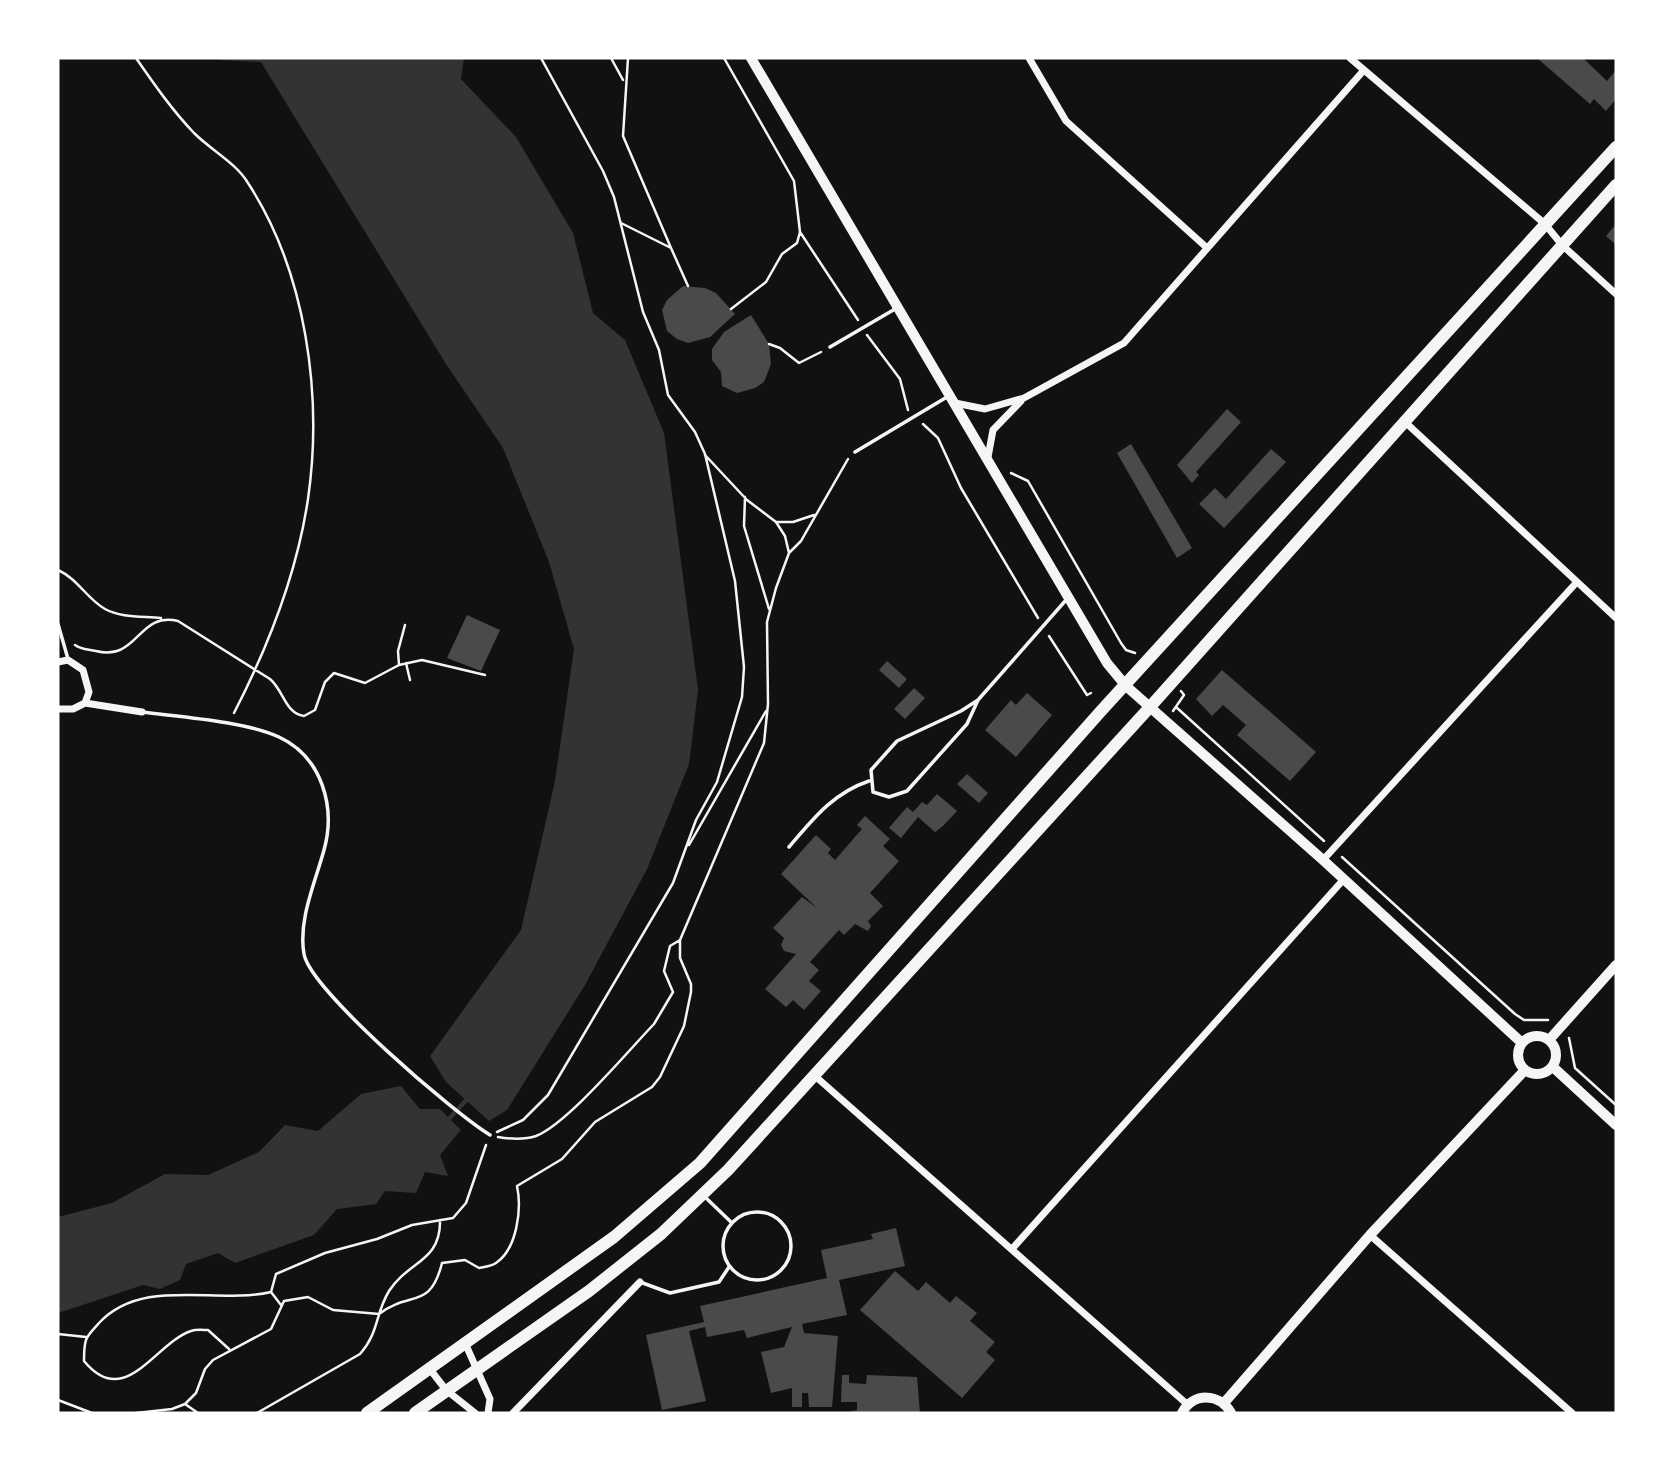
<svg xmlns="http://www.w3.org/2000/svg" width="1674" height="1471" font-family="Commissioner,sans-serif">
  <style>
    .water { fill: #333 }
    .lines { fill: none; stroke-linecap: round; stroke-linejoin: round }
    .stream { stroke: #333; stroke-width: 4.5 }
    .building { fill: #4a4a4a }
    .path { stroke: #f5f5f5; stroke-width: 2.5 }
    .service { stroke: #f5f5f5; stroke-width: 3.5 }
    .minor { stroke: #f5f5f5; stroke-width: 7 }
    .tertiary { stroke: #f5f5f5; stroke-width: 10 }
    .secondary { stroke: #f5f5f5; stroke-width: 10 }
    .trunk { stroke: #f5f5f5; stroke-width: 12 }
  </style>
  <rect width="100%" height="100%" fill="#111"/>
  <!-- water -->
  <path class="water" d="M217,58H464L461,79L516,137L573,233L593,313L625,340L664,433L698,690L689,764L647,869L585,985L507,1110L489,1121L446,1082L430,1056L521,930L555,781L574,649L549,562L503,448L446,364L261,62L219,60Z
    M401,1086L420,1109H440L461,1130L440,1155L448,1176L425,1172L416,1193L385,1191L376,1204L337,1209L314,1235L235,1263L218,1253L186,1264L180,1280L160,1289L143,1285L58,1313V1217L112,1203L165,1174L208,1175L259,1152L285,1125L318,1131L361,1094Z"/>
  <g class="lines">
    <!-- stream -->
    <path class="stream" d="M447,1121L470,1096"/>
  </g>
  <!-- building -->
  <path class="building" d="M1537,58H1583L1607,81L1616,70V99L1606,111L1594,99L1590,104Z
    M1616,224V245L1606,236Z
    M683,286L705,288L716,293L735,314L710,337L688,343L677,339L667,331L662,310L667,300Z
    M751,315L769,344L771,364L764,382L755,388L737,393L722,386L721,372L712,360V349L724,332Z
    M1227,409L1241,422L1196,472L1199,475L1192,483L1177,465Z
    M1131,444L1192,548L1177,558L1117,453Z
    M1271,449L1286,462L1224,528L1199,504L1215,488L1226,499Z
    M467,615L500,630L481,671L447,658Z
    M887,661L907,679L899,688L879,670Z
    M1222,670L1316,752L1290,781L1237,735L1246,725L1223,705L1212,716L1196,699Z
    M914,688L925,698L905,719L894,709Z
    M1027,693L1052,715L1016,757L985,730L1011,700L1016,705Z
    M967,774L988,793L979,803L957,784Z
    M937,794L957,811L943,826L935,832L918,817L901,838L889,828L907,807L913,812L922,802L927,805Z
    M865,816L890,839L883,846L899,861L870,893L883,906L868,921L871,926L868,931L855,924L844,935L839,930L810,962L819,970L809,981L821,991L804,1010L793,1000L786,1007L765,989L796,954L784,951L781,945L784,938L773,928L802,897L817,908L781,874L816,835L831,849L828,853L835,860L862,829L857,825Z
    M896,1228L905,1266L839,1280L847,1315L802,1324L804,1333L838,1336L832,1407H809L808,1393H802V1407H792V1388L771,1393L761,1352L784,1347L792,1327L747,1338L744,1330L707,1337L705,1327L689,1331L706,1401L662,1410L646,1335L704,1322L700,1306L827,1278L821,1250L873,1239L871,1234Z
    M895,1271L918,1291L926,1282L950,1303L956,1296L977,1313L970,1321L995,1342L986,1352L995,1360L962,1398L860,1310Z
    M842,1375H849V1383L866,1384L867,1375L917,1377L920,1413H846L857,1410V1402H841Z"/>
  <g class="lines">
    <!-- path -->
    <path class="path" d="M136,58C154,84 172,110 194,133C211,150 236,163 248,183C306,272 323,395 308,499C297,573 268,647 234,713
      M611,58L623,80
      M628,58L623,136L671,248
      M724,58L794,181L800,232L797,243L782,254L766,282L731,309
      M621,223L671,248L688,286
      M800,232L858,320
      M867,335L900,379L908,410
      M769,344L780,348L799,363L821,352
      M923,424L938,438L961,488L1038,618
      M705,455L747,500L776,522
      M1011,473L1028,481L1121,643L1126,650L1135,653
      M745,497L744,526L769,609
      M789,553L785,536L776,522H793L814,515
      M58,570C78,579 87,599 105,609C121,618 144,616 161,618
      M1049,636L1087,695L1091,693
      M75,645C82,650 88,649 96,651C138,662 138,611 178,621L270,679C284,691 285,713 304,716L315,710L325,682L334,673L365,683L399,665L422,660L485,675
      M406,663L410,680
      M399,665L398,651L405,625
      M1176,707L1324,841
      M1173,711L1184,695L1181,691
      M689,845L766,711
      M1342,857L1515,1014L1524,1020H1548
      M1569,1038L1575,1068L1616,1105
      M497,1132L523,1120L548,1095L673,883L696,820L717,782L742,697L744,667L735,581L705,454L695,432L668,395L659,350L643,312L614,197L603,171L541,58
      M498,1137C510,1139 524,1140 536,1136C568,1123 628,1051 654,1024L673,992L664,971L670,946L680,940L764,743L768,704L767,622L776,588L789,553L801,541L848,459
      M281,1305L271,1292L276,1274L325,1253L377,1239L412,1225L453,1218L466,1203L486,1145
      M58,1334L86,1337
      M229,1349L208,1330C203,1330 196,1329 191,1331C155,1343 125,1411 84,1361C84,1355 84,1346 86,1340C88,1334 95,1328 99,1323C143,1276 217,1305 271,1292
      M58,1400L92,1413
      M185,1404L198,1413
      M136,1413L172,1409L185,1404L196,1393L205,1369L213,1360L271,1329L284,1301L308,1297L333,1310L379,1314C410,1290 430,1311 442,1263L465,1260L479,1268C484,1267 492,1266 496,1263C517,1249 522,1209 517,1186L562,1159L595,1122L652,1087L660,1077L684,1026L691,992V984L680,958V940
      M257,1413L360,1354C379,1333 375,1314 389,1291C408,1261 441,1262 440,1220"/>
    <!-- service -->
    <path class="service" d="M830,347L895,309
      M855,452L947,397
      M58,624L68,659
      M978,700L967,724L907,791L889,797L873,792L871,770L897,741L961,711L978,700L1066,600
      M142,712C181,717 244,721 279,737C322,757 336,807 324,850C315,883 298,920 304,954C310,990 455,1114 490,1135
      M789,847C813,819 833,793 869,781
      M704,1196L732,1223
      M723 1246a34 34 0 1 1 68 0a34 34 0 1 1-68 0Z
      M640,1282L670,1293L719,1282L729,1267"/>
    <!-- minor -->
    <path class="minor" d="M1029,58L1066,121L1206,247
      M1350,58L1545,224L1562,245L1616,294
      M955,403L985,409L1024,398L1124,343L1364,70
      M1404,421L1616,618
      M988,457L993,430L1021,401
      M58,662L68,660L83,670L89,692L85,703
      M58,709H73L85,703L142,712
      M1323,860L1576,583
      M815,1076L1188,1405
      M1370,1235L1572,1413
      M1012,1249L1344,879
      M465,1343L490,1399L488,1413
      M429,1368L446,1390L475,1413
      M513,1413L640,1282"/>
    <!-- tertiary -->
    <path class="tertiary" d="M1126,686L1323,860L1522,1043
      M1518 1055a19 19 0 1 1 38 0a19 19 0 1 1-38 0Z
      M1549,1040L1616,965
      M1553,1067L1616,1125
      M1224,1403L1370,1235L1525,1070
      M1182,1413C1193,1392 1220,1393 1231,1413"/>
    <!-- secondary -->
    <path class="secondary" d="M751,58L1107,663L1126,686"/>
    <!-- trunk -->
    <path class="trunk" d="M367,1413L614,1237L700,1163L1101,711L1616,147
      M415,1413L589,1291L661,1234L728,1170L1150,707L1616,185"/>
  </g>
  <!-- border -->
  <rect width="1674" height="1471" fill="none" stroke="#ffffff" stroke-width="119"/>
</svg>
